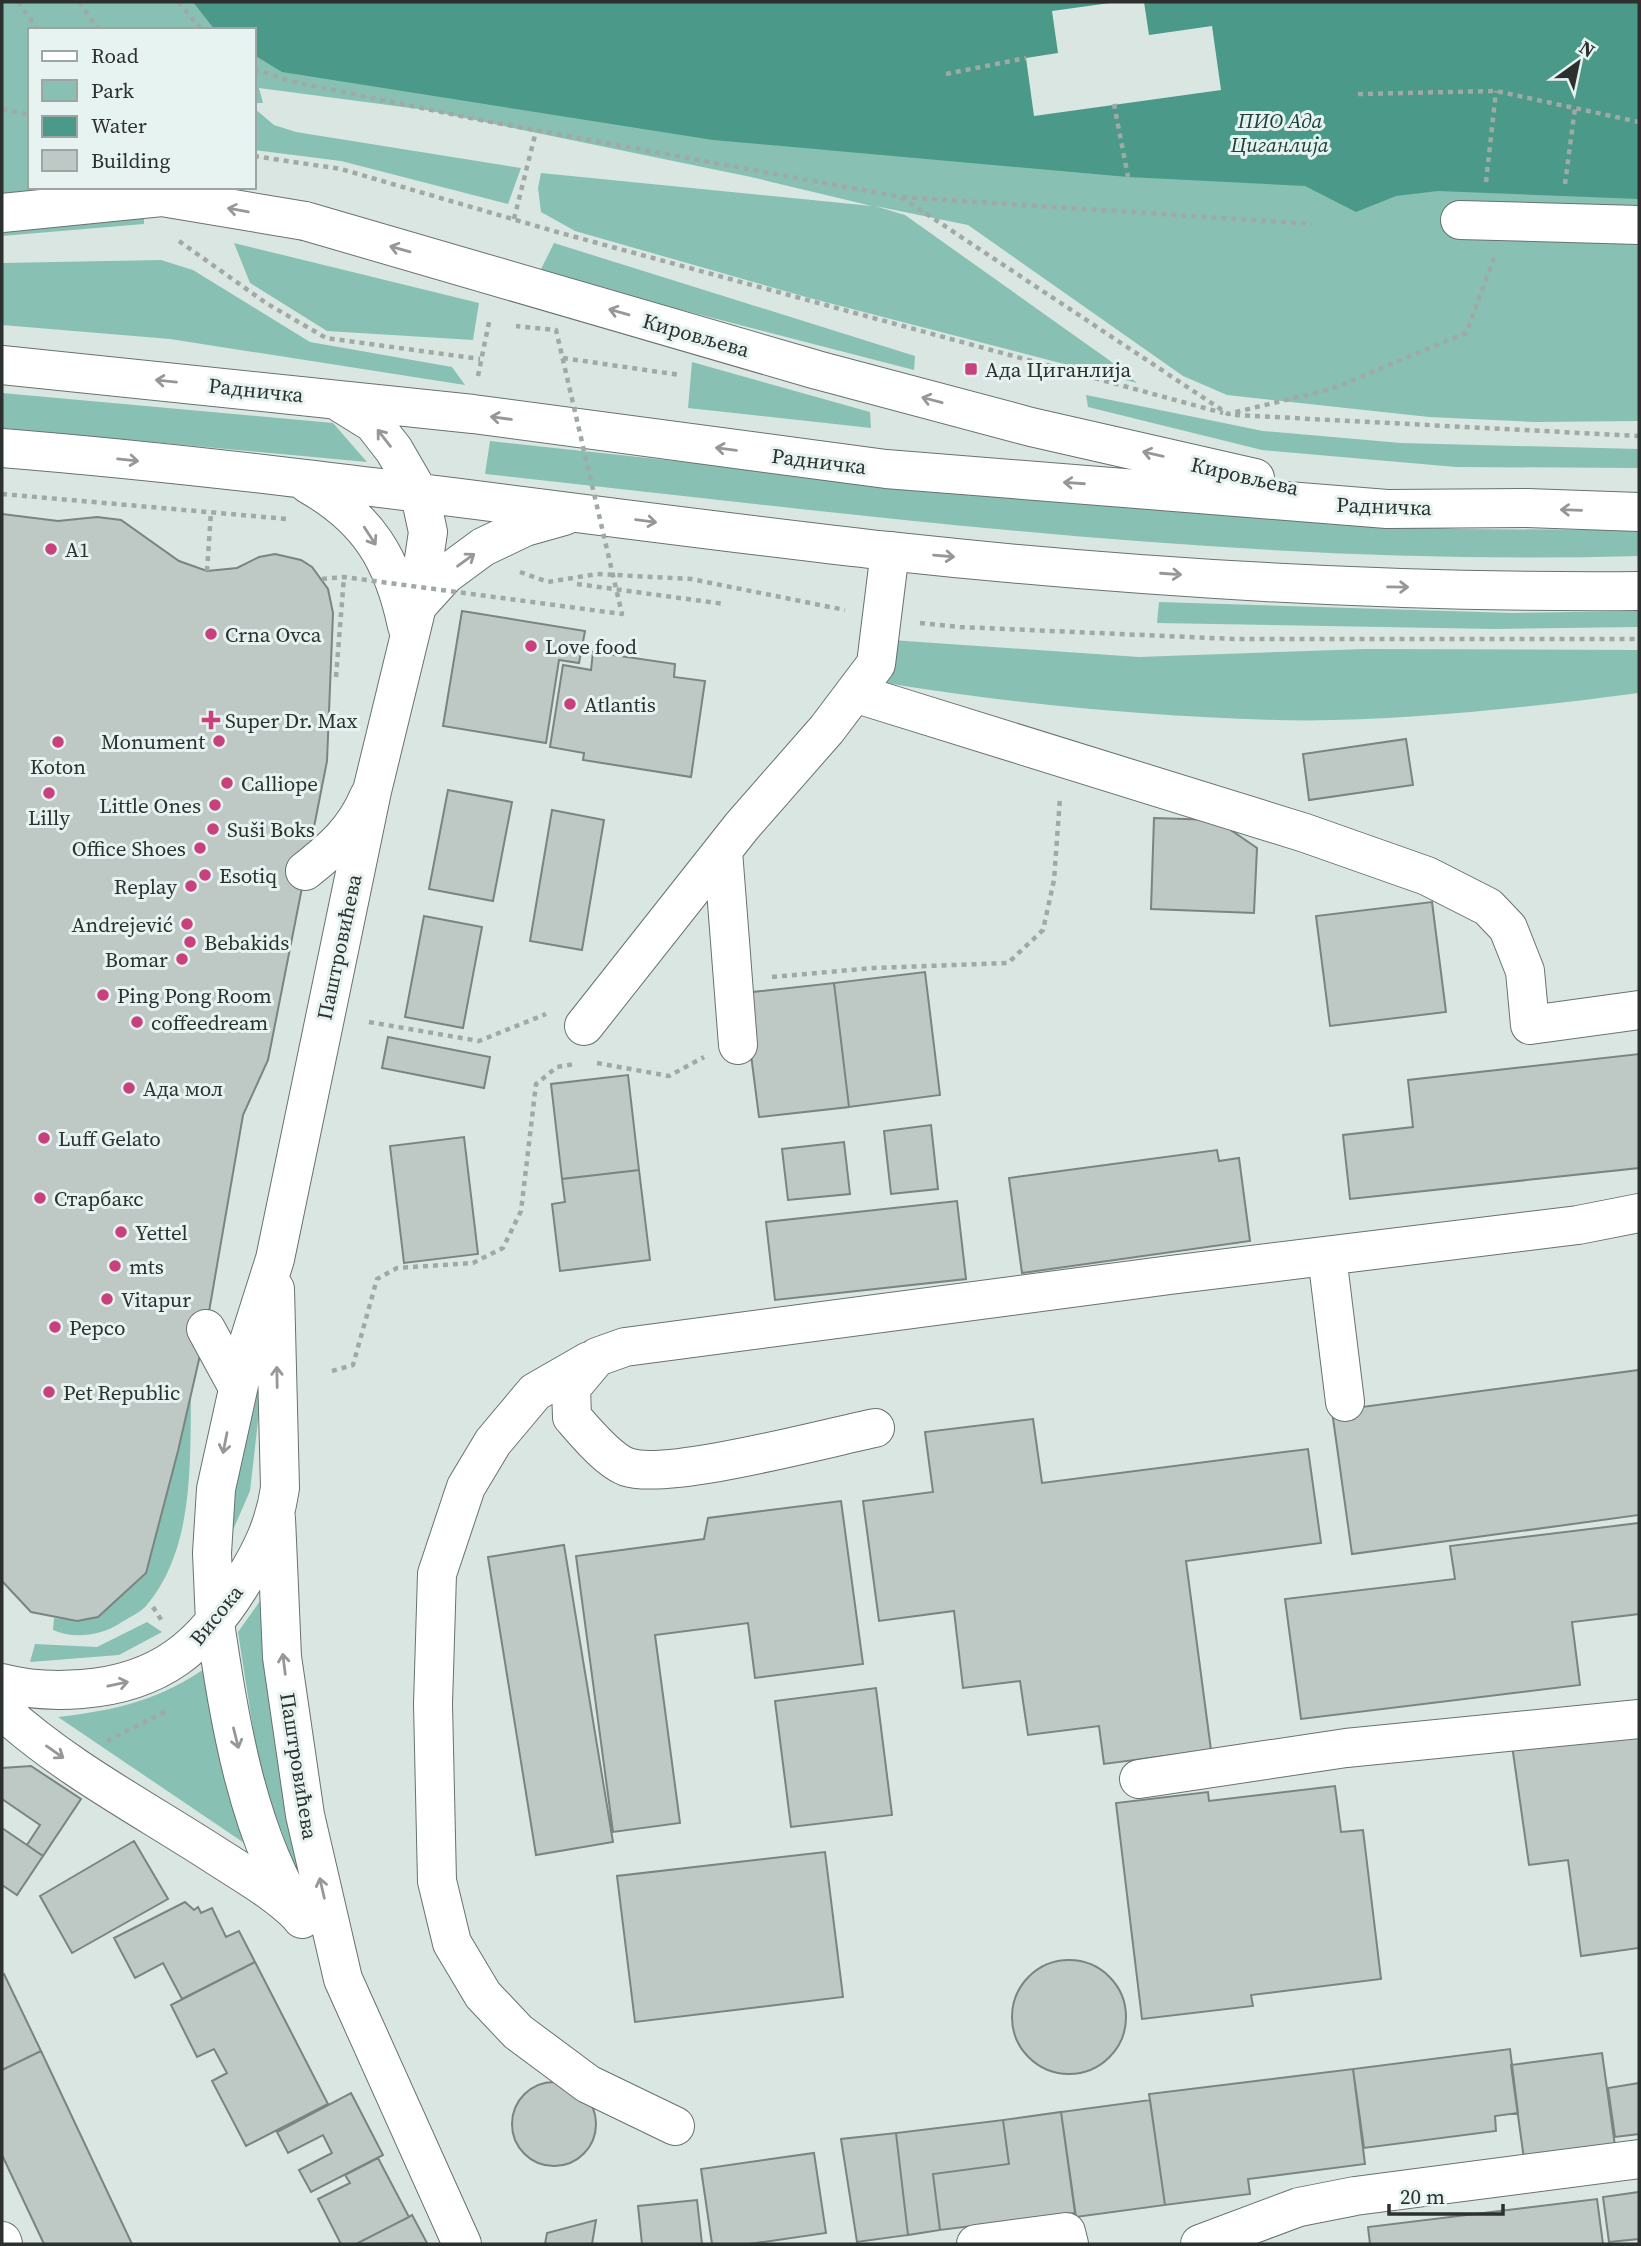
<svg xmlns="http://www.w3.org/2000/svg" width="1641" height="2246" font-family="'Source Serif 4',serif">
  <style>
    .green { fill: #88c1b3 }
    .water { fill: #4b9a89 }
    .pier { fill: #dae6e2 }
    .building { fill: #bec9c6; stroke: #7a8481; stroke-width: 2 }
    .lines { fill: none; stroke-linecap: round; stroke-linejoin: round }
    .minor-casing { stroke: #687270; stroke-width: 40 }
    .major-casing { stroke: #687270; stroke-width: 40 }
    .path { stroke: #a0a9a6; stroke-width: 4.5; stroke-dasharray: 5 5; stroke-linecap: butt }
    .minor { stroke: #fff; stroke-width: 38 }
    .major { stroke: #fff; stroke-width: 38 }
    .major-bridge-casing { stroke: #687270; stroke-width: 40; stroke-linecap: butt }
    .path-bridge { stroke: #a0a9a6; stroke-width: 4.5; stroke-dasharray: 5 5; stroke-linecap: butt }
    .major-bridge { stroke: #fff; stroke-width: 38 }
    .oneway { stroke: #969897 }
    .poi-dot { fill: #c9417c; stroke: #e7f3f0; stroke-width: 2.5 }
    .labels { text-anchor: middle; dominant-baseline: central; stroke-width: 6; stroke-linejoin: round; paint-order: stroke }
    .park-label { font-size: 21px; font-style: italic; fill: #1b4038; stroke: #e7f3f0 }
    .street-label { font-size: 21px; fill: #2c302f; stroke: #e7f3f0 }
    .poi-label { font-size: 21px; fill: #2c302f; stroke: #e7f3f0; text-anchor: start }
  </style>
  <rect width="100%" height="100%" fill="#dae6e2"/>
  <!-- green -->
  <path class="green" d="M2,2H1639V421L1534,422L1429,417L1227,395L1183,376L968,225L875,206L905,215L1109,360L1137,383L806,297L575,231L541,212L538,188L541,173L872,206L751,177L426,110L259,88L263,103H254V30H30V187H144V224L2,236Z
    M254,108L274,125L296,132L521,168L508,204L341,161L254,150Z
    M234,243L479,303L473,340L327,331L250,283Z
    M554,243L915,356L914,370L539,273Z
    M161,260L193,270L310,342L452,367L465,385L170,339L2,325V263Z
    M692,362L870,412L871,428L688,408Z
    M2,393L333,423L367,462L2,428Z
    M1086,395L1263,431L1401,443L1639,449V468L1456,467L1262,450L1088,407Z
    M490,441L1019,498L1456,529L1639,530V556C1253,567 869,516 485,474Z
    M1159,602L1512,613L1639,611V627L1495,629L1157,623Z
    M891,640L1139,657L1365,649L1639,650V693C1524,708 1391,723 1275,720C1145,716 1014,704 886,683Z
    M263,1377L250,1491L233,1530L234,1483L246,1405Z
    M191,1396C190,1465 194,1550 146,1606C140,1613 127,1618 119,1624C100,1636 73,1639 53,1630L54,1618L77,1621L98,1617L146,1573Z
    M265,1594L327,1934L297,1872L260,1774L238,1632Z
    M147,1622L162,1632L119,1655L30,1662L35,1644L97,1647Z
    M210,1665L256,1851L58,1717C118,1710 160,1700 210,1665Z"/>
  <!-- water -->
  <path class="water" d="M193,2H1639V199L1438,191L1396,196L1356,212L1305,186L1128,177L713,140L282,72L254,55V30H215Z"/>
  <!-- pier -->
  <path class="pier" d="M1117,2H1144L1149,35L1212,26L1221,90L1034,116L1026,58L1058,53L1052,11Z"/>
  <!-- building -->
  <path class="building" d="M2,514L58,521L97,517L121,520L179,561L207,571L237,568L259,557L275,554L301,560L312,567L328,589L333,613L327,761L268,1060L243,1115L206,1329L178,1451L146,1573L98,1617L77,1621L31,1612L2,1581Z
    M462,611L585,631L579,663L559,660L546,743L443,726Z
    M593,652L675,664L674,677L705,681L691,777L583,760L584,753L550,747L563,665L591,670Z
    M1406,739L1413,785L1309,800L1303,754Z
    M448,790L512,802L493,901L429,889Z
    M552,810L604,820L582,950L530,941Z
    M1154,818L1216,820L1257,848L1254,913L1151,909Z
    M1432,902L1446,1012L1330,1026L1316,916Z
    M424,916L482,927L463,1028L405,1017Z
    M925,972L940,1095L849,1107L834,983Z
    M834,983L849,1107L759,1117L743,993Z
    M388,1037L490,1057L484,1088L382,1068Z
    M1639,1054V1168L1350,1199L1343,1135L1413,1127L1408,1080Z
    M628,1075L639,1170L562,1179L551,1084Z
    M931,1125L938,1189L891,1194L884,1131Z
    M464,1137L478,1254L404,1263L390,1146Z
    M844,1142L850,1194L788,1200L782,1149Z
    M1217,1150L1219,1161L1239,1158L1250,1241L1022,1273L1009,1178Z
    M639,1170L650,1260L560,1271L552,1204L565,1202L562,1179Z
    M957,1201L966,1279L775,1300L766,1222Z
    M1639,1370V1515L1352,1554L1332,1411Z
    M1033,1419L1042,1483L1308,1449L1321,1543L1186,1561L1211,1750L1104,1764L1099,1726L1028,1735L1020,1681L963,1688L954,1611L879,1621L863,1501L933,1492L925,1432Z
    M841,1501L863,1664L755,1678L748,1623L655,1635L680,1823L613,1832L576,1556L704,1539L708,1518Z
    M1639,1523V1614L1572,1622L1580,1685L1301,1719L1285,1599L1455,1579L1450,1546Z
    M564,1545L613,1842L536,1855L488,1557Z
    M876,1688L892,1815L791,1827L775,1701Z
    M1639,1721V1948L1581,1956L1568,1860L1529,1865L1511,1738Z
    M31,1766L81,1799L43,1856L27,1845L40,1825L2,1799V1768Z
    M1335,1786L1341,1832L1363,1830L1381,1979L1251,1995L1253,2006L1142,2019L1116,1803L1208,1792L1209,1801Z
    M2,1828L43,1856L17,1895L2,1885Z
    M134,1841L168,1899L72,1953L40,1896Z
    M825,1852L843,1997L635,2022L617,1876Z
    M185,1902L194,1910L198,1907L201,1913L212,1908L226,1937L239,1931L255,1962L182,1999L163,1963L135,1978L114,1938Z
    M1012 2017a57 57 0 1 1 114 0a57 57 0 1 1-114 0Z
    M255,1962L328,2104L246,2146L212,2081L227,2073L214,2049L197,2057L171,2005Z
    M4,1974L41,2051L2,2070V1975Z
    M1510,2049L1518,2113L1495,2116L1496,2131L1364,2148L1353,2069Z
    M41,2051L132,2244H44L2,2155V2070Z
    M1602,2053L1615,2146L1524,2159L1511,2065Z
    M1353,2069L1365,2164L1248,2179L1250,2194L1165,2205L1149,2094Z
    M512 2124a42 42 0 1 1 84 0a42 42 0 1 1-84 0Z
    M1639,2083V2134L1615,2137L1608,2088Z
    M351,2093L383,2155L311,2192L299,2170L332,2153L323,2135L288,2153L277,2132Z
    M1150,2100L1165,2205L1076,2217L1061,2112Z
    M1061,2112L1075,2213L940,2230L933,2174L1009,2164L1003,2120Z
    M1003,2120L1009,2164L933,2174L940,2230L908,2235L896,2133Z
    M896,2133L908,2235L857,2242L841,2139Z
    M814,2153L826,2233L749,2244H712L701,2169Z
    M378,2158L409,2217L356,2244H341L318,2199L350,2183L345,2175Z
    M1639,2192V2239L1609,2242L1603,2197Z
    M1597,2199L1603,2244H1370L1368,2227Z
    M697,2200L702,2244H642L638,2206Z
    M412,2215L427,2243L356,2244L409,2217Z
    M596,2220L592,2244H545L547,2233Z"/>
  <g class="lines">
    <defs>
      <path id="minor" d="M1460,220L1639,225
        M854,693L1305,833L1427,876L1488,907L1508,928L1525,971L1530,1025L1639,1010
        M723,851L738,1045
        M305,871C333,849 355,830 369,796
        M584,1026L742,826L827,729L876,664L890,551
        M1327,1256L1345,1402
        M206,1329L237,1386
        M589,1361L535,1392L493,1442L466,1487L437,1574L433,1704L437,1881L452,1943L483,1995L518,2032L588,2084L675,2126
        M875,1428C826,1438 667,1481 627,1467C609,1461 585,1432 572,1417L571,1388L597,1357L625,1347L1170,1275L1578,1225L1639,1213
        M276,1518L282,1657L305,1815L343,1979L462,2244
        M215,1623C230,1723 247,1832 302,1919
        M1139,1779L1346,1748L1639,1719
        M2,2241L3,2244
        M976,2244L1066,2232L1069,2244
        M1200,2244L1299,2207L1355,2196L1639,2159"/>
      <path id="major" d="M305,221L817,370L1031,427L1255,478
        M2,365L473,414L886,469L1387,509L1527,508L1639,512
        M336,400L373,423L394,450L420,495L428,532L417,606
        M2,448C298,472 593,518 888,551C1137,578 1389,593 1639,591
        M308,484C368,518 393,559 407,626
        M215,1623L212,1553L216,1489L248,1344L275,1259L372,791L417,606L445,575L483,547L525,527L564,516
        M2,1683C28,1690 55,1691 82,1689C160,1683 203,1647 243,1581C262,1551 275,1523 280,1488L275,1289
        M2,1710C65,1768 146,1810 218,1857C246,1875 276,1892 300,1916"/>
    </defs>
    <!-- minor casing -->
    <use href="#minor" class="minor-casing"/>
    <!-- major casing -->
    <use href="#major" class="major-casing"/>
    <!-- path -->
    <path class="path" d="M18,2L38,30
      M79,2L99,30
      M178,2L202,30
      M254,69L294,82L475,119L901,197L1228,414L1331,389L1466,333L1494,258
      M946,74L1026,58
      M1358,94L1496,91L1639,122
      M1114,104L1128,177
      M2,109L30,115
      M254,156L341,169L557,232L1223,413
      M1486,182L1496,91
      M1565,184L1575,108
      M902,197L1312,224
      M514,219L536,131
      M179,241L266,303L326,338L480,359
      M563,358L680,375
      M478,376L489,322
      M1235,415L1639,436
      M2,494L287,519
      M207,571L211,512
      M520,572L548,582L597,574L691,579L845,610
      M577,584L724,604
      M920,623L960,627L1234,639H1639
      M336,677L344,577
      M772,977L873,968L1008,963L1043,930L1054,880L1060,798
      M369,1022L479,1041L546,1014
      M597,1063L669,1076L704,1057
      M332,1371L353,1365L377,1279L397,1268L473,1263L503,1248L521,1211L536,1084L557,1067L574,1064
      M153,1607L162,1621
      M107,1741L168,1710"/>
    <!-- minor -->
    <use href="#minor" class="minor"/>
    <!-- major -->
    <use href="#major" class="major"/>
    <defs>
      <path id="major-bridge" d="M2,213L162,197L305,221"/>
    </defs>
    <!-- major-bridge casing -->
    <use href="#major-bridge" class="major-bridge-casing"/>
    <!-- path-bridge -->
    <path class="path-bridge" d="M322,579L344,577L622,614L556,330L516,326"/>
    <!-- major-bridge -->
    <use href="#major-bridge" class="major-bridge"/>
  </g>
  <!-- one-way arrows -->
  <defs><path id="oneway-shaft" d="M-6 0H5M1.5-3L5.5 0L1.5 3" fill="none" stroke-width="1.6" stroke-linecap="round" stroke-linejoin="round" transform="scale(1.75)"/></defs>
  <g class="oneway">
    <use href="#oneway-shaft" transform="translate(238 210) rotate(-170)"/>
    <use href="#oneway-shaft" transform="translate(400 249) rotate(-164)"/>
    <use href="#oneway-shaft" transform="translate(619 312) rotate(-164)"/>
    <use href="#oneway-shaft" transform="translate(166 381) rotate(-174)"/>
    <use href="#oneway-shaft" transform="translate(932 400) rotate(-165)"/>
    <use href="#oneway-shaft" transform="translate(501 418) rotate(-172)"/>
    <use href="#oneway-shaft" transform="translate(384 438) rotate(-128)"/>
    <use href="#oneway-shaft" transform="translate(726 449) rotate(-172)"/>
    <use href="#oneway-shaft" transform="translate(1153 454) rotate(-167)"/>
    <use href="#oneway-shaft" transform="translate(128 460) rotate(6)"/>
    <use href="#oneway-shaft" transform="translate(1074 483) rotate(-176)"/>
    <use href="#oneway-shaft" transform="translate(1571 510) rotate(-178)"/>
    <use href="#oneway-shaft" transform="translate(646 521) rotate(7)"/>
    <use href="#oneway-shaft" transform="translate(370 536) rotate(57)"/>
    <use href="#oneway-shaft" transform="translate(944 556) rotate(5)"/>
    <use href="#oneway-shaft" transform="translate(466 560) rotate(-36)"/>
    <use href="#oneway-shaft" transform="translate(1171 574) rotate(4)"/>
    <use href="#oneway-shaft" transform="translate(1398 587) rotate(1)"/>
    <use href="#oneway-shaft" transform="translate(277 1377) rotate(-91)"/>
    <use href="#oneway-shaft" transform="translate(225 1443) rotate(101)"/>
    <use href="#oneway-shaft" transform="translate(284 1664) rotate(-97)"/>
    <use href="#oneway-shaft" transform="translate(118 1684) rotate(-12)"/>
    <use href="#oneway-shaft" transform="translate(236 1738) rotate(76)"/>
    <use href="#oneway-shaft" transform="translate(55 1752) rotate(35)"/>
    <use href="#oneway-shaft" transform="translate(322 1888) rotate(-103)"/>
  </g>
  <!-- markers -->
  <g class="poi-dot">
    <rect x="964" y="362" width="14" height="14" rx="3.5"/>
    <circle cx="51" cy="549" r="7"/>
    <circle cx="211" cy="634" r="7"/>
    <circle cx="531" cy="646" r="7"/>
    <circle cx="570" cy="704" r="7"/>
    <path d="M207.5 709.5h7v7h7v7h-7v7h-7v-7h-7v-7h7z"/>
    <circle cx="219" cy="741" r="7"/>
    <circle cx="58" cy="742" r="7"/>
    <circle cx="227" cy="783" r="7"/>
    <circle cx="49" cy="793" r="7"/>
    <circle cx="215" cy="805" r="7"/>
    <circle cx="213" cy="829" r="7"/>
    <circle cx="200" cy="848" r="7"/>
    <circle cx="205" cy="875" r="7"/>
    <circle cx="191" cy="886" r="7"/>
    <circle cx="187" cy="924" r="7"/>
    <circle cx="190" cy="942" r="7"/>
    <circle cx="182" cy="959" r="7"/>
    <circle cx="103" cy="995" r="7"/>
    <circle cx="137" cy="1022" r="7"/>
    <circle cx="129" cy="1088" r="7"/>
    <circle cx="44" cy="1138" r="7"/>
    <circle cx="40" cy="1198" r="7"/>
    <circle cx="121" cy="1232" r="7"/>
    <circle cx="115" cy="1266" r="7"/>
    <circle cx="107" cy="1299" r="7"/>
    <circle cx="55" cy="1327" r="7"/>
    <circle cx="49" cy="1392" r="7"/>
  </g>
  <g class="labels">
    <!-- park labels -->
    <g class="park-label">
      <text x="1280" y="120">ПИО Ада<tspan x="1280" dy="24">Циганлија</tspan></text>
    </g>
    <!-- street labels -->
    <g class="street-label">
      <text transform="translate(696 335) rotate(16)">Кировљева</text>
      <text transform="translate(256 390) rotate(6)">Радничка</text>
      <text transform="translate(819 461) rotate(7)">Радничка</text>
      <text transform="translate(1245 476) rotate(13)">Кировљева</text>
      <text transform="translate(1384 506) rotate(2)">Радничка</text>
      <text transform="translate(339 947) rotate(-78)">Паштровићева</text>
      <text transform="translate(216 1615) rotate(-51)">Висока</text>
      <text transform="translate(299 1766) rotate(81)">Паштровићева</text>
    </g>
    <!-- poi labels -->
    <g class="poi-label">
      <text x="985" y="369">Ада Циганлија</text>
      <text x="65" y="549">A1</text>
      <text x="225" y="634">Crna Ovca</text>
      <text x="545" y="646">Love food</text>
      <text x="584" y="704">Atlantis</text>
      <text x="225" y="720">Super Dr. Max</text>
      <text x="205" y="741" text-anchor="end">Monument</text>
      <text x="58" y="766" text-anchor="middle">Koton</text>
      <text x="241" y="783">Calliope</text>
      <text x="201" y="805" text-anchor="end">Little Ones</text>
      <text x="49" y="817" text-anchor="middle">Lilly</text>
      <text x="227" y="829">Suši Boks</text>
      <text x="186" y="848" text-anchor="end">Office Shoes</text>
      <text x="219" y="875">Esotiq</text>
      <text x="177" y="886" text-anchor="end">Replay</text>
      <text x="173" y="924" text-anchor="end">Andrejević</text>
      <text x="204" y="942">Bebakids</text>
      <text x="168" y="959" text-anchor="end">Bomar</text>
      <text x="117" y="995">Ping Pong Room</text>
      <text x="151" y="1022">coffeedream</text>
      <text x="143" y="1088">Ада мол</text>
      <text x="58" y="1138">Luff Gelato</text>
      <text x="54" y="1198">Старбакс</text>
      <text x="135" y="1232">Yettel</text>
      <text x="129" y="1266">mts</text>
      <text x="121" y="1299">Vitapur</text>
      <text x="69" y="1327">Pepco</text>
      <text x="63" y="1392">Pet Republic</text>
    </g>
  </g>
  <!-- border -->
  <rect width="1641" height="2246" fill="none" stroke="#2c302f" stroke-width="7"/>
  <!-- legend -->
  <rect x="28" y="28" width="228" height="161" fill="#e7f3f0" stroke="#9ca5a3" stroke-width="2"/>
  <rect x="42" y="51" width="35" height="10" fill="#ffffff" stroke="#9ca5a3" stroke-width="2"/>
  <text x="91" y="63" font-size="21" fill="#2c302f">Road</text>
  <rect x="42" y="80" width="35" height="21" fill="#88c1b3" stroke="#9ca5a3" stroke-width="2"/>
  <text x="91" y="98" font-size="21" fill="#2c302f">Park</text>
  <rect x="42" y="116" width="35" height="21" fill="#4b9a89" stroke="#9ca5a3" stroke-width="2"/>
  <text x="91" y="133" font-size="21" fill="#2c302f">Water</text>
  <rect x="42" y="150" width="35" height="21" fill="#bec9c6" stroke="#9ca5a3" stroke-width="2"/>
  <text x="91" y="168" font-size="21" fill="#2c302f">Building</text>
  <!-- north arrow -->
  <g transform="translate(1578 63) rotate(33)" stroke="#e7f3f0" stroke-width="5" paint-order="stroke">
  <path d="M0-5L12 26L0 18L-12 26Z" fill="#2c302f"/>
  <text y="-10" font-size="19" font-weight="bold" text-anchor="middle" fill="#2c302f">N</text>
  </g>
  <!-- scale -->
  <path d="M1389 2204v10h114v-10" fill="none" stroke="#2c302f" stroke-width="3.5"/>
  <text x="1400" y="2204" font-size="21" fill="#2c302f" stroke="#e7f3f0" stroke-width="5" paint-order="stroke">20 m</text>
</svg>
